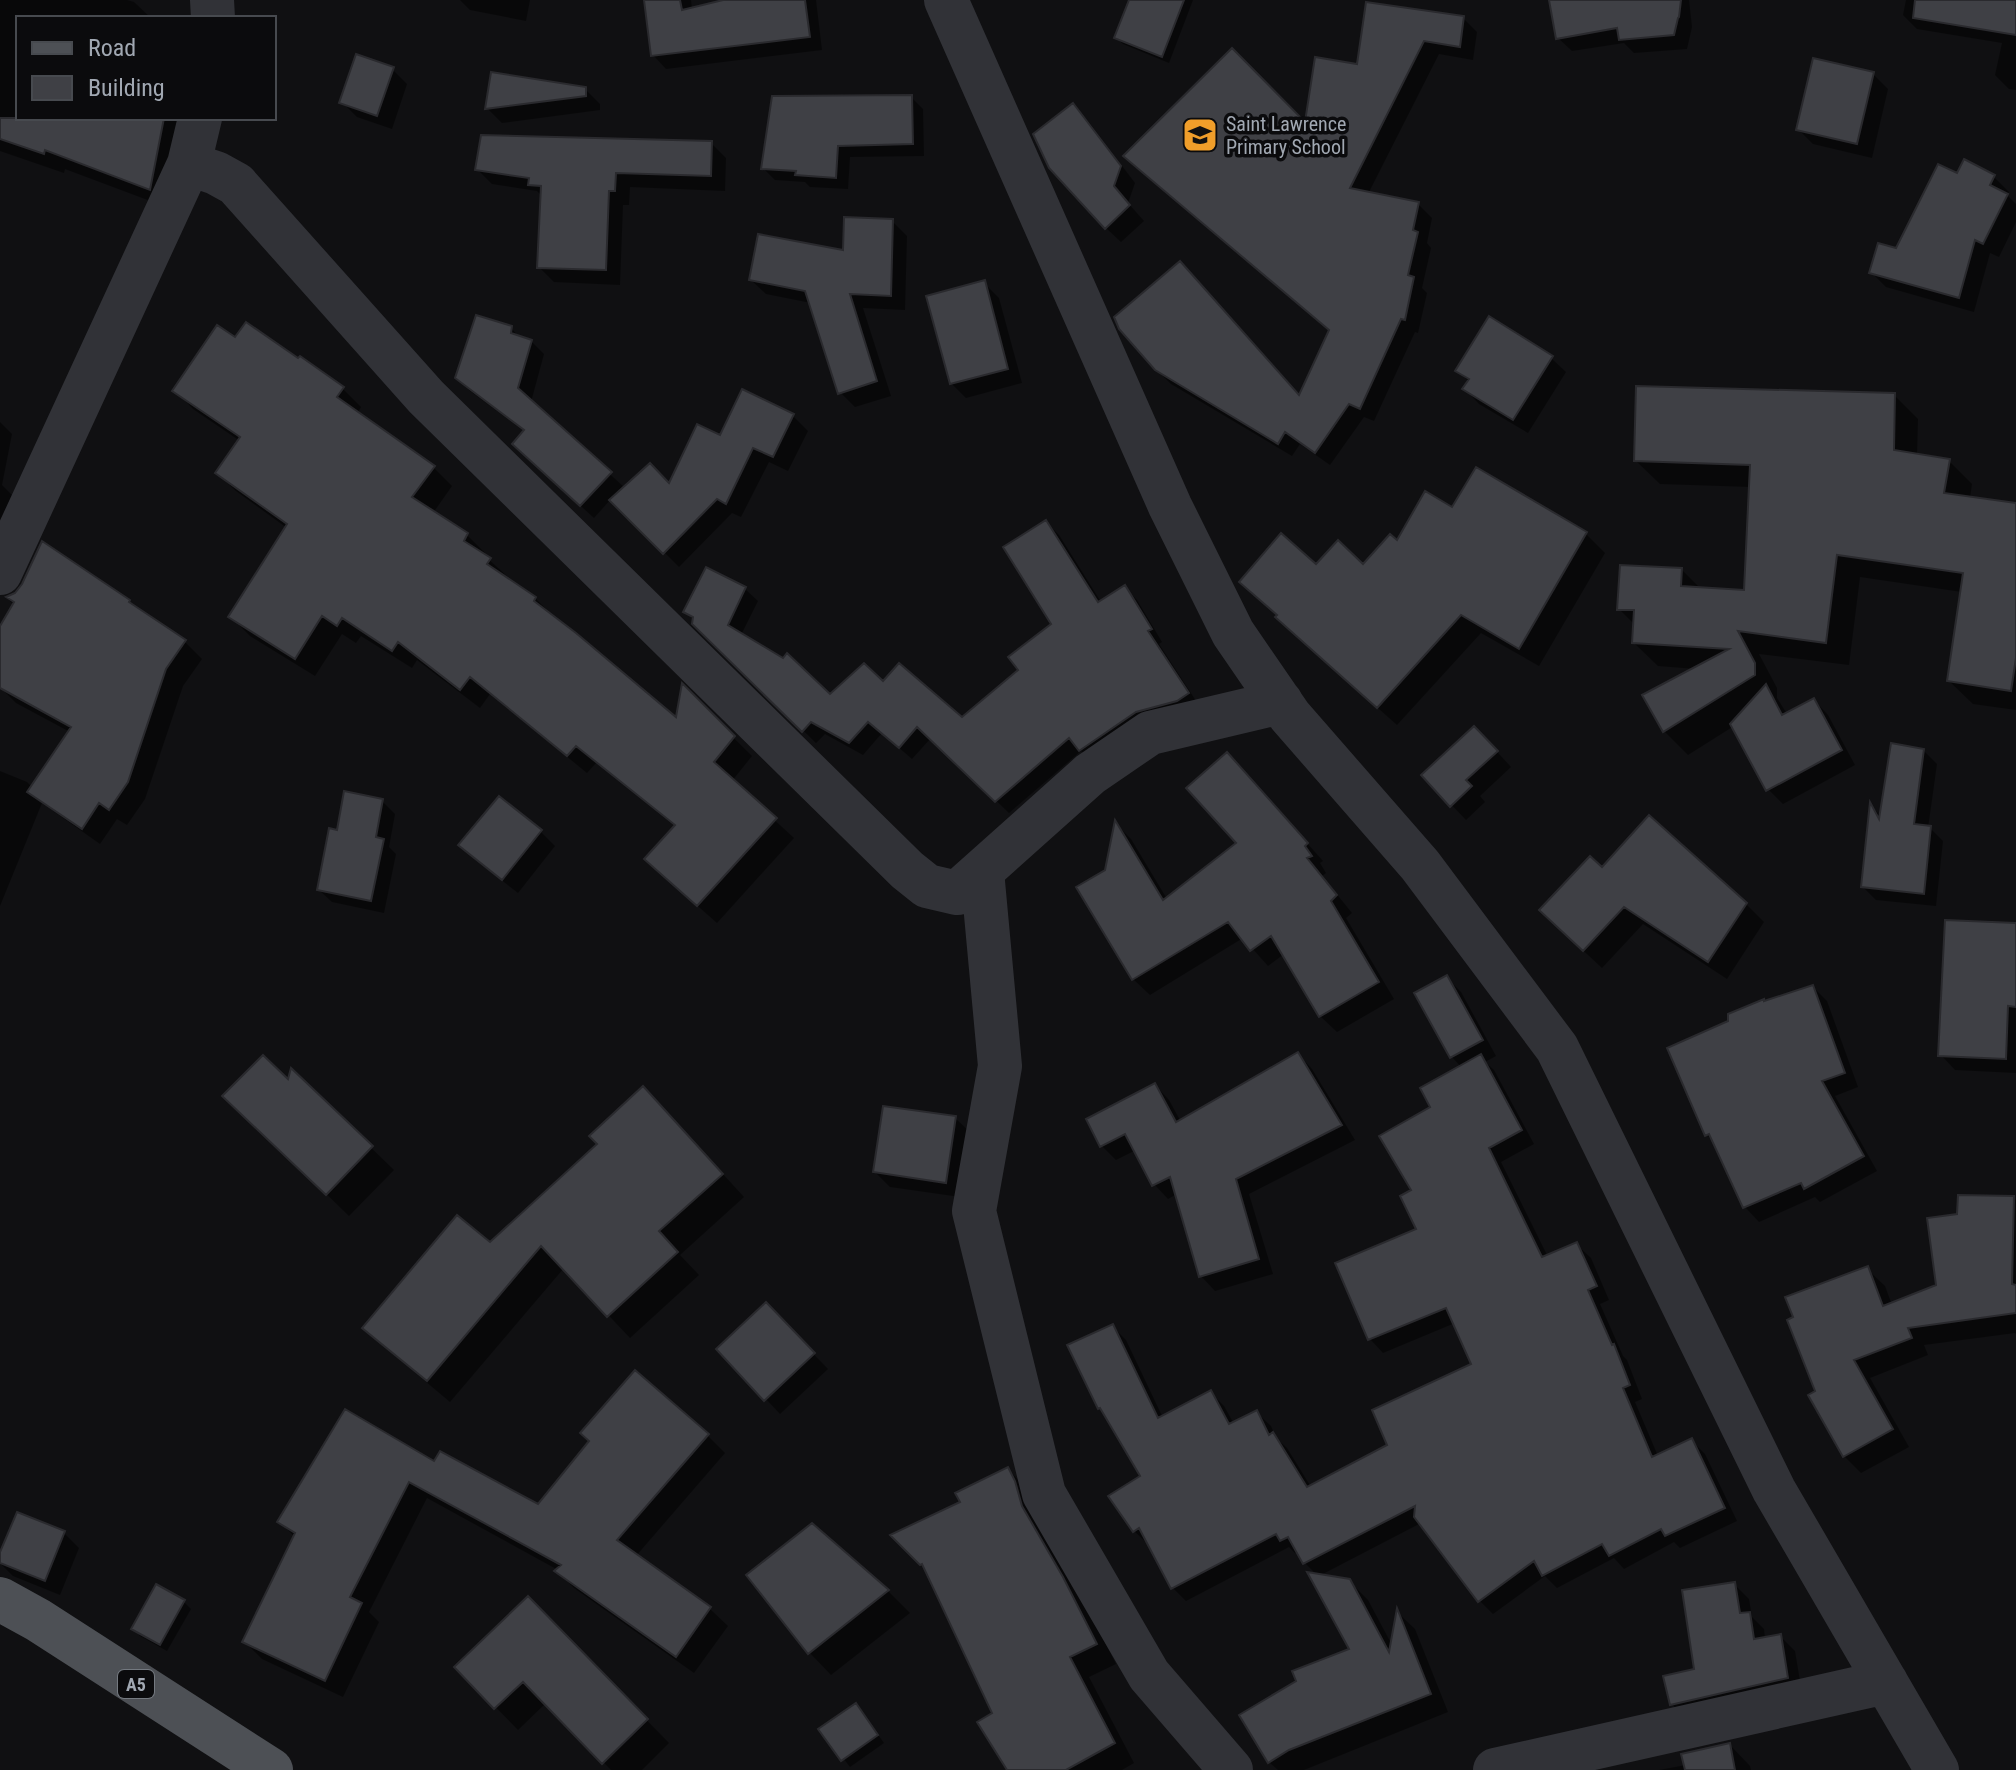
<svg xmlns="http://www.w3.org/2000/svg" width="2016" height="1770" font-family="'Roboto Condensed',sans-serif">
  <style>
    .shadow { fill: #0007 }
    .building { fill: #3f4045; stroke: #2a2a2e; stroke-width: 2 }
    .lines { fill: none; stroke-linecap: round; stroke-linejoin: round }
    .minor { stroke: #313237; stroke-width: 44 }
    .primary { stroke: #4d5055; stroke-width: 44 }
    .labels { text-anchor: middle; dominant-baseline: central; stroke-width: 7; stroke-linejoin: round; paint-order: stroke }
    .shield { fill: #0b0b0d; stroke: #747980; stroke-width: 2 }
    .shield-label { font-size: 18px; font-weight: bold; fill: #a1a8b2 }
    .poi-label { font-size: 20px; fill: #a1a8b2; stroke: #0b0b0d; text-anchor: start }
  </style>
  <rect width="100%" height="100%" fill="#101012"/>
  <!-- shadow -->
  <path class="shadow" d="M0,0H127L134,2L151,18H18V118H183L169,208L65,169L64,173L0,151Z
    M460,0H530L526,21L470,10Z
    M646,0H691L692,9L731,0H816L822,50L666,69L653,55Z
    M1134,0H1193L1169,63L1123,44L1116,37Z
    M1561,0H1689L1692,27L1687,49L1634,53L1624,43L1572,51L1558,38Z
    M1906,0H2016V90L2009,89L1995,75L2002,43L1917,29L1903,15Z
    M1463,18L1477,32L1473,60L1439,54L1368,194L1418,204L1432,218L1427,243L1431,248L1422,288L1427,293L1418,333L1415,332L1374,421L1364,417L1330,465L1300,444L1292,456L1171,384L1156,369L1300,397L1330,331L1140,169L1306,126L1359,66Z
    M392,69L407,84L392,129L357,117L342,102Z
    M1873,74L1888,89L1872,158L1813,144L1798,129Z
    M585,89L600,104V110L502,123L487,108Z
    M911,97L923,109L924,156L850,157L848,189L810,187L805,182L775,180L763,168Z
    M1073,106L1088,121L1135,183L1128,203L1144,221L1121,242L1106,228Z
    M711,143L726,158L725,191L630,187L629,205H623L620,285L554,282L539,267L542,196L537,191L492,184L477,169Z
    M1958,176L1994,177L2009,192L2007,195L2016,204V222L1999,257L1990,253L1974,312L1886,287L1871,272L1897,251Z
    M892,221L907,236L905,310L863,308L891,396L855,407L840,392L811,303L766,294L751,280L845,253Z
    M984,283L999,298L1022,383L966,398L951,383Z
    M511,328L521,339L531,341L544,354L531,402L625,488L670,486L721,438L793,416L808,431L788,471L769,462L741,517L732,513L679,567L611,499L594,518L527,457L525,432L470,391L457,378Z
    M235,340L343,389L361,407L357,414L433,467L452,486L433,513L467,535L486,554L485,556L509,578L508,580L535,598L554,617L677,721L683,688L752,756L732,781L794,838L717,923L666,878L676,827L596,763L587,773L490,694L480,708L417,660L412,668L361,636L356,643L342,634L315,676L250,636L231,617L287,528L236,491L217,473L240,441L193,409L175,390Z
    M1551,358L1566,372L1528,433L1479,404L1465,389L1469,382L1458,370Z
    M1894,395L1918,419L1917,456L1949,461L1972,484L1970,498L2016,505V710L1973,704L1949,681L1962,592L1860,577L1849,665L1759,654L1777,688V698L1787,714L1814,700L1828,715L1855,765L1783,804L1768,789L1734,726L1688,755L1664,731L1645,696L1696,669L1658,666L1634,643L1635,625L1619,609L1682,570L1701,589L1746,592L1751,487L1660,484L1636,461Z
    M0,422L12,434L2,485L14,497L0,565Z
    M1476,470L1586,534L1605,553L1539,666L1481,633L1397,725L1297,636L1242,582L1316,567L1363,566L1397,543L1453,509Z
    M1046,522L1059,535L1101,602L1125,588L1137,600L1162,642L1159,644L1200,707L1093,762L1081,751L1009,813L931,738L912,759L882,733L863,755L825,734L816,743L694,623L695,621L686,612L706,570L745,589L758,601L741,635L830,697L883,684L962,720L1021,671L1054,624Z
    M16,595L129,601L138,610L185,642L202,659L183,686L145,799L127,825L117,819L100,844L42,803L0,906V771L27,782L33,788L70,732L16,703L0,687V630L14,605L7,598Z
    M1489,743L1511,767L1480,796L1485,802L1466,820L1423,775Z
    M1923,750L1937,764L1928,828H1930L1943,841L1936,906L1876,900L1863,887L1872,807L1882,817Z
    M1243,771L1323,861L1320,863L1326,873L1322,876L1352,913L1346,918L1394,999L1337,1032L1320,1016L1284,954L1268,966L1243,938L1150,995L1133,979L1107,871L1116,824L1131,839L1167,899L1239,843Z
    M382,801L395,814L389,847L396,854L384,913L332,902L319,890L338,832Z
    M540,831L555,846L518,893L476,860L461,845Z
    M1602,870L1746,904L1764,922L1727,979L1643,924L1602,968L1559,928Z
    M2016,925V1073L1955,1070L1941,1055Z
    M1446,977L1461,992L1496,1056L1485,1062L1494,1070L1534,1144L1501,1162L1548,1257L1577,1245L1591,1258L1609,1300L1600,1304L1623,1356L1627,1360L1642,1399L1635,1402L1658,1456L1691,1440L1705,1454L1737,1521L1680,1548L1674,1542L1624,1569L1614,1558L1557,1588L1545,1576L1493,1614L1479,1600L1421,1523L1319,1576L1349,1581L1368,1600L1392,1645L1398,1613L1415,1629L1448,1712L1304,1770H1278L1269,1762L1352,1650L1317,1575L1305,1563L1299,1552L1295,1553L1289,1547L1186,1601L1173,1588L1148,1544L1134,1531L1142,1477L1106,1415L1099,1408L1112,1326L1126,1340L1163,1418L1210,1392L1224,1406L1234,1424L1257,1413L1271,1426L1276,1438L1287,1448L1311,1487L1390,1446L1473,1365L1455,1323L1383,1353L1370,1339L1418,1230L1414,1191L1433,1108L1461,1067L1452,1057Z
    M1813,987L1827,1001L1858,1087L1835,1096L1877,1171L1820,1202L1815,1197L1759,1222L1745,1207L1716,1144L1707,1135Z
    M1298,1054L1312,1069L1355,1140L1249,1194L1273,1274L1215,1291L1201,1276L1177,1194L1168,1199L1154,1184L1136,1150L1116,1160L1102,1146L1088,1120L1155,1085L1169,1100L1181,1122Z
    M292,1071L394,1170L349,1216L248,1118L289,1083Z
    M665,1111L744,1197L680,1255L699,1275L630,1338L564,1268L450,1402L388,1350L365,1328L490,1245Z
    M955,1118L970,1132L960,1197L890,1187L875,1172Z
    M2013,1198L2016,1200V1334L2015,1333L1924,1345L1928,1355L1870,1378L1909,1447L1861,1473L1844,1456L1817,1392L1867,1269L1885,1286L1892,1305L1939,1286L1959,1216Z
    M766,1305L828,1369L780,1414L766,1399Z
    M635,1373L708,1436L725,1453L636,1556L710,1609L728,1626L694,1673L574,1588L557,1571L558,1570L427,1498L369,1612L379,1622L343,1697L262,1659L245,1642L295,1537L280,1522L435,1464L538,1507L591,1442Z
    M1007,1469L1028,1489L1116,1664L1089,1677L1134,1763L1122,1770H1009L994,1714L927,1570L894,1535L963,1503Z
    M64,1533L79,1548L60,1595L13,1576L0,1563V1558Z
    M1734,1584L1749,1599L1752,1617L1764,1629L1765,1639L1780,1636L1795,1651L1802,1693L1687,1719L1672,1704L1696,1671Z
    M157,1587L184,1602L191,1609L167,1651L140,1636L134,1629Z
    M888,1591L910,1613L831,1675L809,1652Z
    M528,1599L669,1743L642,1770H611L546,1703L518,1730L456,1667Z
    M862,1712L884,1743L850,1767L821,1729Z
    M1730,1745L1750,1766L1751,1770H1659L1686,1765Z"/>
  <!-- building -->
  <path class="building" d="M644,0H680L682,10L723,0H805L810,37L651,56Z
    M1129,0H1184L1162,57L1114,38Z
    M1549,0H1681L1679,17L1678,18L1674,35L1619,40L1617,28L1556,39Z
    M1915,0H2016V35L1913,18Z
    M1366,2L1464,16L1460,47L1424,41L1350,188L1419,202L1413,230L1418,232L1408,275L1414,277L1405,320L1401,319L1360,409L1349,404L1315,453L1285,432L1278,444L1155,370L1119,329L1114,317L1180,261L1299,395L1329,330L1123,156L1232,48L1305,122L1315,57L1357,64Z
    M356,54L394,67L377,116L339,103Z
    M1813,58L1874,72L1857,144L1796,130Z
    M491,72L586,87V96L485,109Z
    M912,95L913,144L838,146L836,178L795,175L796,171L761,169L772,96Z
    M1073,103L1121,166L1114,186L1130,205L1105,229L1049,168L1033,134Z
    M0,118H164L150,190L45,150L44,154L0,139Z
    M481,135L712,141L711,176L616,173L615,191H609L606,270L537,268L541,186L528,185L529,178L475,170Z
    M1964,159L1995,175L1990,185L2008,194L1983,244L1975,240L1959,298L1869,273L1878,243L1896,248L1938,164L1957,173Z
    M844,217L893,219L891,296L850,294L877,381L838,394L805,291L749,280L758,234L843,250Z
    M985,280L1008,369L950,384L926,296Z
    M476,315L512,326L511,333L532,340L518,388L612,472L580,506L512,444L524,430L455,378Z
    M1489,316L1553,356L1513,420L1462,389L1469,379L1455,371Z
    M246,322L298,358L300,356L344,387L337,397L435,466L412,497L468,533L464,541L491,558L487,564L536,597L534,601L576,633L676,717L682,683L735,736L714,762L777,818L697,906L644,859L675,825L576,746L567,756L470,677L460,690L398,642L392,651L342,618L337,626L322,616L295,659L228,617L287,524L215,473L240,437L172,391L217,325L235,337Z
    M1636,386L1895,393L1894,450L1950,459L1944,493L2016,503V658L2011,691L1947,681L1963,573L1837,555L1826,643L1738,631L1755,663V675L1663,732L1642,695L1729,649L1632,643L1634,610H1617L1620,565L1682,568L1681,586L1744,590L1750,465L1634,461Z
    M742,389L794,414L773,457L753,448L726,504L717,499L663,554L609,500L650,463L669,483L697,424L720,435Z
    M1476,467L1587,532L1519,649L1461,615L1377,708L1275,617L1277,615L1239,582L1281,533L1316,564L1338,540L1363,564L1390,534L1397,540L1425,491L1452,507Z
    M1046,520L1098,602L1125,585L1152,629L1148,631L1189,693L1177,701L1136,712L1079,751L1069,738L995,802L917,727L899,748L868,722L849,743L811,722L802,732L692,624L693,617L683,612L706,567L746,587L728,625L783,658L787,653L830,694L864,663L883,681L899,663L962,717L1018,670L1008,657L1051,624L1003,547Z
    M42,541L130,600L129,602L186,640L166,669L128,782L109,810L99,803L82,829L27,792L71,727L0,688V626L14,602L6,597L15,593L22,584Z
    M1766,684L1782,715L1814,698L1842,750L1766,791L1730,724Z
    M1474,726L1498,751L1466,780L1472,786L1450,807L1421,775Z
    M1891,743L1924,749L1914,824L1931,826L1924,894L1861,887L1870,802L1879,819Z
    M1227,752L1308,843L1305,846L1312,856L1307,858L1337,895L1331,901L1379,982L1319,1017L1271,936L1250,951L1228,922L1132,980L1076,887L1105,870L1115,820L1163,900L1236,843L1186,788Z
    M344,791L383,799L376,837L384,839L371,901L317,890L329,828L337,830Z
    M499,796L542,830L502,880L458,845Z
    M1649,815L1747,903L1708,962L1624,907L1583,951L1539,910L1590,856L1602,867Z
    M1945,920L2016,923V1007L2008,1006L2006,1059L1938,1056Z
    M1447,975L1483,1040L1450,1058L1414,993Z
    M1813,985L1845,1073L1822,1081L1864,1156L1804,1189L1801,1183L1743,1208L1709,1134L1705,1136L1667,1048L1728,1021V1014L1764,999V1001Z
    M1298,1052L1342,1125L1236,1179L1259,1259L1199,1277L1170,1177L1152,1186L1125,1134L1100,1147L1086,1119L1155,1083L1176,1122Z
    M1481,1054L1522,1130L1489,1148L1542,1257L1577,1242L1597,1286L1588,1290L1612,1345L1614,1344L1630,1385L1623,1388L1652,1457L1692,1438L1725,1508L1665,1536L1661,1529L1609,1556L1602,1544L1542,1576L1534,1561L1478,1602L1414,1517L1415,1506L1303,1564L1288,1537L1280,1541L1276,1534L1171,1589L1139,1528L1133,1532L1108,1496L1140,1476L1100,1408L1098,1409L1067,1345L1113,1324L1158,1418L1211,1390L1229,1424L1257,1410L1269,1435L1273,1432L1307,1487L1387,1445L1372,1410L1471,1364L1446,1308L1368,1340L1335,1263L1416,1229L1400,1196L1411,1190L1379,1136L1430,1107L1420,1088Z
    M263,1055L288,1079L291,1068L373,1146L326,1195L222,1096Z
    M643,1086L723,1174L659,1231L678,1252L607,1317L541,1246L427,1381L362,1328L457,1215L490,1242L597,1144L589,1136Z
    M883,1106L956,1116L946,1183L873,1172Z
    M1958,1195L2014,1196L2012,1284L2016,1285V1313L1908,1328L1912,1338L1854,1360L1893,1429L1843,1457L1808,1395L1815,1391L1787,1320L1793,1317L1785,1297L1868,1266L1883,1306L1936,1285L1927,1218L1957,1214Z
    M766,1302L815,1353L764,1401L716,1349Z
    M635,1370L709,1434L617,1540L711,1607L676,1657L554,1571L561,1565L409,1482L350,1597L362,1603L325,1681L242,1642L295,1533L277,1522L345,1409L434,1461L440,1451L538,1504L589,1441L580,1433Z
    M1008,1467L1015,1481L1022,1506L1063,1577L1097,1644L1070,1657L1115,1743L1066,1770H1007L977,1722L992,1713L922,1564L920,1565L890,1535L960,1502L955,1493Z
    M17,1512L65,1531L45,1581L0,1563V1552Z
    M812,1523L889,1590L808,1654L746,1575Z
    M1307,1572L1350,1579L1389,1652L1397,1608L1431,1694L1289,1750L1268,1763L1239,1715L1296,1681L1292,1671L1349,1649Z
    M1735,1582L1740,1613L1750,1612L1754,1639L1781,1634L1788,1678L1670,1705L1663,1676L1694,1669L1682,1590Z
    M156,1584L185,1600L160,1645L131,1629Z
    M528,1596L648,1719L602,1764L523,1682L494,1709L454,1667Z
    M856,1703L878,1735L841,1761L818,1729Z
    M1730,1743L1735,1770H1685L1681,1754Z"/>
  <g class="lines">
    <!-- minor -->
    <path class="minor" d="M212,0L213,18
      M946,0L1170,506L1233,633L1290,716L1420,865L1557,1048L1774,1490L1937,1770
      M189,164L216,173L236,184L426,397L907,870L927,886L957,893L1090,774L1150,733L1281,702
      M0,573L189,164L200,118
      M982,871L1000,1066L974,1211L1044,1494L1149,1675L1231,1770
      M1495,1770L1886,1682"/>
    <!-- primary -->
    <path class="primary" d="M0,1599L38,1620L271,1770"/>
  </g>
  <!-- icons -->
  <defs>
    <symbol id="school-square" viewBox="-11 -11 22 22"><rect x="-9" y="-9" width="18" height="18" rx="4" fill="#f09e2a" stroke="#0b0b0d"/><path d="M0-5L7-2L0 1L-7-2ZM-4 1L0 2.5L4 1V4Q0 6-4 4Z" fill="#111"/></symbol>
  </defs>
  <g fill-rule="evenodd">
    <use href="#school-square" x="1180" y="115" width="40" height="40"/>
  </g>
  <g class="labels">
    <!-- shield labels -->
    <rect class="shield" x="118" y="1670" width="36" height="28" rx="6"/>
    <g class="shield-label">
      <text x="136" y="1684">A5</text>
    </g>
    <!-- poi labels -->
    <g class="poi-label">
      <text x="1226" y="124">Saint Lawrence<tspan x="1226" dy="23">Primary School</tspan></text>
    </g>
  </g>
  <!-- legend -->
  <rect x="16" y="16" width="260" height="104" fill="#0b0b0d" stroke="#474a4f" stroke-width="2"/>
  <rect x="32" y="42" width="40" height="12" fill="#4d5055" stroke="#474a4f" stroke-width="2"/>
  <text x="88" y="56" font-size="24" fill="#a1a8b2">Road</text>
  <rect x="32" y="76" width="40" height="24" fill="#3f4045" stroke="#474a4f" stroke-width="2"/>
  <text x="88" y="96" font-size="24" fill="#a1a8b2">Building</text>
</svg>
